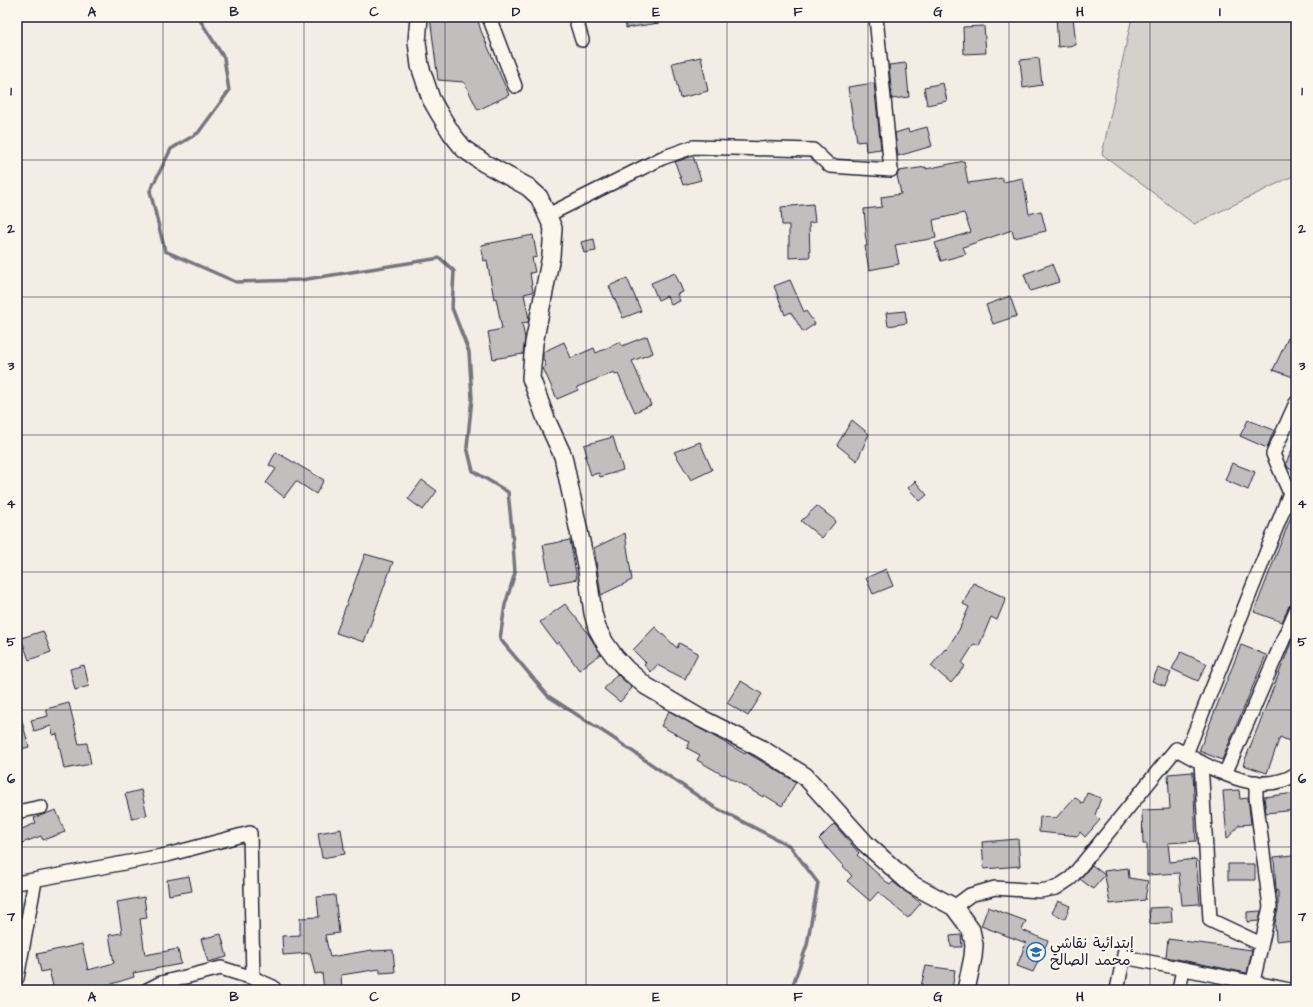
<svg xmlns="http://www.w3.org/2000/svg" width="1313" height="1007" font-family="'Architects Daughter','Playpen Sans Arabic',sans-serif">
  <style>
    .green { fill: #d4d1cc; stroke: #7b7a84 }
    .lines { fill: none; stroke-linecap: round; stroke-linejoin: round }
    .stream { stroke: #76747f; stroke-width: 3.5 }
    .building { fill: #c2bebe; stroke: #22223b }
    .minor-casing { stroke: #22223b; stroke-width: 16 }
    .major-casing { stroke: #22223b; stroke-width: 20 }
    .minor { stroke: #fbf7ec; stroke-width: 13 }
    .major { stroke: #fbf7ec; stroke-width: 17 }
    .grid { fill: none; stroke: #22223b; stroke-width: 1; stroke-opacity: 0.55 }
    .labels { text-anchor: middle; dominant-baseline: central; stroke-width: 4; stroke-linejoin: round; paint-order: stroke }
    .poi-label { font-size: 15px; fill: #22223b; stroke: #fbf7ec; text-anchor: start }
    .neatline { fill: none; stroke: #22223b; stroke-width: 1.5 }
    .grid-label { font-size: 13px; text-anchor: middle; font-weight: bold; fill: #22223b }
  </style>
  <rect width="100%" height="100%" fill="#f2eee5"/>
  <filter id="ink" filterUnits="userSpaceOnUse"><feTurbulence type="fractalNoise" baseFrequency=".025" numOctaves="2"/><feDisplacementMap in="SourceGraphic" scale="8" xChannelSelector="R" yChannelSelector="G"/><feConvolveMatrix kernelMatrix="1 2 1 2 8 2 1 2 1" color-interpolation-filters="sRGB"/></filter>
  <g filter="url(#ink)">
    <!-- green -->
    <path class="green" d="M1132,17H1296V172L1293,176L1194,224L1102,154Z"/>
    <g class="lines">
      <!-- stream -->
      <path class="stream" d="M198,17L224,58L229,91L198,133L171,149L150,191L165,251L236,282L301,280L440,258L454,271L452,308L469,352L472,398L467,447L473,471L508,492L512,530L515,573L505,605L500,639L548,696L610,736L714,807L790,846L818,883L807,945L791,990"/>
    </g>
    <!-- building -->
    <path class="building" d="M430,17H477L481,31L509,95L478,110L464,82L438,80Z
      M625,17H658L659,23L626,28Z
      M1056,17H1073L1076,45L1058,47Z
      M984,26L986,53L964,54L963,27Z
      M701,57L708,91L680,98L672,63Z
      M1039,58L1042,85L1023,88L1020,60Z
      M906,63L909,97L892,99L889,65Z
      M874,83L881,149L866,151L865,141L857,142L855,127H854L848,87Z
      M943,83L947,101L927,105L924,87Z
      M927,127L932,146L898,156L895,133L908,129L909,132Z
      M693,156L701,180L683,185L675,162Z
      M964,161L968,183L1003,178V182L1023,178L1029,214L1041,211L1046,231L1014,238L1012,230L963,247L966,254L941,261L935,243L971,232L964,213L933,220L936,238L895,245L899,264L869,270L865,246H867L865,233L866,232L864,209L882,207L881,197L901,194L897,175L899,171L926,167V169Z
      M813,204L815,222L809,223L810,257L789,258V225H782L781,207Z
      M533,235L537,257L532,258L535,272L530,273L533,292L524,294L529,319L528,322L522,323L525,338L523,354L493,359L488,332L502,329L496,298L494,299L487,260L484,261L481,245Z
      M594,239L596,251L584,253L581,242Z
      M1052,264L1059,282L1030,291L1024,274Z
      M675,273L683,292L677,294L680,301L671,305L667,296L658,300L651,283Z
      M627,278L641,311L623,318L609,286Z
      M790,280L804,312L806,311L815,324L803,332L791,312L785,315L774,286Z
      M1010,296L1017,316L993,324L986,305Z
      M905,311L907,323L888,326L886,313Z
      M647,336L653,353L632,361L651,405L635,412L618,374L615,375L614,372L577,387L578,390L557,399L543,368L546,366L543,359V352L564,342L571,358L594,348L596,353L620,342L622,346Z
      M1288,338L1296,341V378L1273,370Z
      M852,420L869,434L857,461L837,445Z
      M1248,420L1274,430L1267,448L1240,436Z
      M613,437L623,470L600,477L599,473L591,475L585,456H587L584,445Z
      M1296,441V472L1288,468L1286,463Z
      M700,442L712,470L691,480L674,452Z
      M276,452L324,480L316,494L296,481L284,497L266,483L276,469L269,465Z
      M1232,463L1255,472L1248,490L1225,480Z
      M422,480L437,491L423,510L408,499Z
      M915,481L927,495L920,501L908,488Z
      M817,506L836,521L822,538L801,521Z
      M1292,514L1296,515V602L1292,603L1289,606L1282,622L1254,612Z
      M625,533L632,580L601,595L594,548Z
      M570,540L577,579L550,584L543,545Z
      M365,554L393,562L364,642L336,633Z
      M886,569L893,586L873,594L866,578Z
      M973,583L1006,598L997,620L991,617L979,646L974,644L962,663L965,666L951,683L931,666L945,649L946,650L959,630L969,607L963,604Z
      M565,604L585,629L601,654L579,670L559,642L556,644L540,622Z
      M655,627L677,648L679,643L698,653L685,679L657,665L651,672L644,665L646,663L633,650Z
      M1296,630V744L1280,737L1267,773L1243,765Z
      M43,631L51,652L29,660L21,638Z
      M1241,645L1266,655L1222,760L1199,751Z
      M1181,652L1207,664L1198,681L1172,669Z
      M84,665L89,686L75,690L70,669Z
      M1158,668L1171,673L1165,686L1152,681Z
      M617,674L632,688L620,702L604,689Z
      M741,681L762,694L748,716L727,703Z
      M69,703L79,744L87,743L91,764L64,769L57,734L53,735L51,726L34,731L31,720L48,716L46,709Z
      M669,711L745,754L746,752L796,782L782,806L764,795L763,797L724,774L723,775L697,760L700,755L687,748L690,742L661,726Z
      M20,714L29,747L17,750V715Z
      M1193,772L1196,841L1168,843L1170,862L1196,859L1200,904L1182,905L1179,873L1147,875V844H1143L1142,810L1170,809L1168,774Z
      M141,790L147,815L132,819L125,794Z
      M1239,790L1240,799L1248,798L1251,824L1239,825L1227,839L1223,791Z
      M1087,793L1101,798L1095,815L1100,820L1085,837L1080,832L1078,836L1039,832L1040,816L1056,818L1075,797L1083,804Z
      M1295,793L1296,810L1266,813L1264,797Z
      M56,810L65,832L43,840L41,836L22,843L17,831L36,823L34,818Z
      M834,824L859,853L857,855L890,885L893,882L921,903L908,918L878,892L870,901L847,881L852,876L819,839Z
      M341,829L345,854L322,858L318,833Z
      M1018,839L1020,866L984,869L982,842Z
      M1293,855L1296,878V922H1293L1295,939L1276,941L1275,923L1278,909V891H1276L1274,857Z
      M1228,864H1255V880H1228Z
      M1092,865L1105,875L1093,889L1080,879Z
      M1128,868L1129,878L1148,881L1145,900L1110,904L1104,871Z
      M189,876L192,891L169,895L167,880Z
      M335,895L339,933L325,935L330,957L372,950V951L393,950L395,972L380,973V969L341,975L342,990H324L322,973L315,974L310,953L283,955L282,936L300,935V918L319,917L317,897Z
      M144,897L147,918L140,919L145,955L178,949L181,964L133,973L134,977L102,987L103,990H54L49,970L41,972L37,954L82,944L88,970L114,963L109,935L122,933L117,902Z
      M1058,901L1070,906L1065,919L1052,913Z
      M988,907L1026,921L1022,930L1048,941L1033,972L1017,966L1026,943L981,926Z
      M1171,907L1172,922L1150,924L1149,908Z
      M1261,911L1259,921L1247,922V912Z
      M221,934L227,957L208,962L201,939Z
      M961,935L962,947H951L950,936Z
      M1168,939L1252,950L1247,973L1166,957Z
      M926,966L955,970L952,990H920Z"/>
    <g class="lines">
      <defs>
        <path id="minor" d="M489,17L515,86
          M575,17L582,40
          M548,215L662,158L693,147L813,150L830,166L891,170L876,17
          M1296,403L1273,454L1296,507
          M1186,754L1290,493
          M1201,762L1210,920L1261,944
          M1225,774L1296,610
          M17,812L41,807
          M17,883L167,855L250,833L253,978
          M954,907L970,895L995,888L1040,891L1056,888L1071,878L1176,749C1210,767 1258,799 1296,774
          M1124,957L1290,990
          M17,978L35,881
          M147,990L161,983L221,968L253,978L273,987V990
          M1117,990L1125,950
          M1179,990L1183,969
          M1251,990L1270,907L1256,798V782"/>
        <path id="major" d="M419,17L417,42L420,66L431,99L439,113L452,134L464,149L484,163L528,187L539,197L553,228L551,256L534,343L531,378L546,419L563,456L587,570L593,613L597,628L605,643L615,657L626,669L646,686L700,718L760,748L805,776L865,843L911,884L954,907L971,930L974,945L973,957L966,990"/>
      </defs>
      <!-- minor casing -->
      <use href="#minor" class="minor-casing"/>
      <!-- major casing -->
      <use href="#major" class="major-casing"/>
      <!-- minor -->
      <use href="#minor" class="minor"/>
      <!-- major -->
      <use href="#major" class="major"/>
    </g>
  </g>
  <!-- grid -->
  <path class="grid" d="M163,17V990M304,17V990M445,17V990M586,17V990M727,17V990M868,17V990M1009,17V990M1150,17V990M17,160H1296M17,297H1296M17,435H1296M17,572H1296M17,710H1296M17,847H1296"/>
  <!-- icons -->
  <defs>
    <symbol id="school-ring" viewBox="-11 -11 22 22"><circle r="9.5" fill="#fbf7ec" stroke="#1f6fb2" stroke-width="1.5"/><path d="M0-5L7-2L0 1L-7-2ZM-4 1L0 2.5L4 1V4Q0 6-4 4Z" fill="#1f6fb2"/></symbol>
  </defs>
  <g fill-rule="evenodd">
    <use href="#school-ring" x="1025" y="941" width="22" height="22"/>
  </g>
  <g class="labels">
    <!-- poi labels -->
    <g class="poi-label">
      <text x="1050" y="943">إبتدائية نقاشي<tspan x="1050" dy="17">محمد الصالح</tspan></text>
    </g>
  </g>
  <!-- margin -->
  <rect width="1313" height="1007" fill="none" stroke="#fbf7ec" stroke-width="44"/>
  <rect x="22" y="22" width="1269" height="963" class="neatline"/>
  <g class="grid-label">
    <text x="92" y="16">A</text>
    <text x="234" y="16">B</text>
    <text x="374" y="16">C</text>
    <text x="516" y="16">D</text>
    <text x="656" y="16">E</text>
    <text x="798" y="16">F</text>
    <text x="938" y="16">G</text>
    <text x="1080" y="16">H</text>
    <text x="1220" y="16">I</text>
    <text x="11" y="95">1</text>
    <text x="1302" y="95">1</text>
    <text x="11" y="233">2</text>
    <text x="1302" y="233">2</text>
    <text x="11" y="370">3</text>
    <text x="1302" y="370">3</text>
    <text x="11" y="508">4</text>
    <text x="1302" y="508">4</text>
    <text x="11" y="646">5</text>
    <text x="1302" y="646">5</text>
    <text x="11" y="783">6</text>
    <text x="1302" y="783">6</text>
    <text x="11" y="921">7</text>
    <text x="1302" y="921">7</text>
    <text x="92" y="1001">A</text>
    <text x="234" y="1001">B</text>
    <text x="374" y="1001">C</text>
    <text x="516" y="1001">D</text>
    <text x="656" y="1001">E</text>
    <text x="798" y="1001">F</text>
    <text x="938" y="1001">G</text>
    <text x="1080" y="1001">H</text>
    <text x="1220" y="1001">I</text>
  </g>
</svg>
